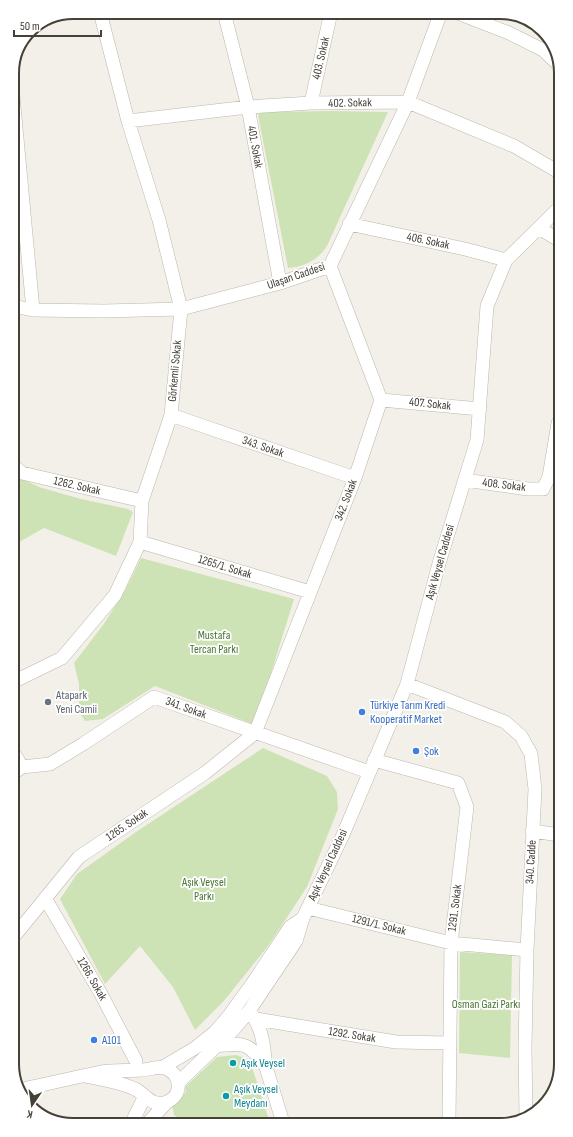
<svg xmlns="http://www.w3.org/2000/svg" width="573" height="1137" font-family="'Sofia Sans Condensed',sans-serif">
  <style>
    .green { fill: #cee3b5 }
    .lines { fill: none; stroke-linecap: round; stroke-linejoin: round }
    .minor-casing { stroke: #bdb7ac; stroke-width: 14 }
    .minor { stroke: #fff; stroke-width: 13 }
    .worship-dot { fill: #6b7280; stroke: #fff; stroke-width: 1.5 }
    .shop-dot { fill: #3f7fe0; stroke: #fff; stroke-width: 1.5 }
    .culture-dot { fill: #0f9aa8; stroke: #fff; stroke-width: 1.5 }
    .labels { text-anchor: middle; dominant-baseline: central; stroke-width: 3.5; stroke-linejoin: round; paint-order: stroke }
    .street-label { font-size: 12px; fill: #454038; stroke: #fff }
    .park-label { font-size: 12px; fill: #487230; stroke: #fff }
    .worship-label { font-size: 12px; fill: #5b616d; stroke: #fff; text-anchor: start }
    .shop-label { font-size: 12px; fill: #366cbe; stroke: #fff; text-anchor: start }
    .culture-label { font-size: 12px; fill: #0d838f; stroke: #fff; text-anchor: start }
    .rim { fill: none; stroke: #454038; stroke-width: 2 }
  </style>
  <rect width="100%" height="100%" fill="#f3f0e9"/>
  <!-- green -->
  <path class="green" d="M332,111L388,112L327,246C318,260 304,267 288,268L258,115L261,112Z
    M14,475L39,487L81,499L128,509L133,512L116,556L44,528L14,545Z
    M141,558L294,599L255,725L155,686L103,719L85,721L79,712V684L74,663L103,625L125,591Z
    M263,748L327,776L337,792L338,809L307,887L268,946L223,1002L195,1030L173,987L140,946L105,984L60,899L77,874L136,832Z
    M460,952L512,955L510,1058L459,1053Z
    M236,1055L245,1058L251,1064L270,1123L184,1124L174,1115L172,1106L186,1092L185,1087L217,1057Z"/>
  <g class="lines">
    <defs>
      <path id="minor" d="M224,12L248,107L280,283
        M455,12L509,33L543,50L557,63
        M12,85L33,310
        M311,103L331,12
        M128,121L248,107L311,103L408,102L514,146L557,171
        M349,224L465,249L506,260
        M539,228L557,239
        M13,306L33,310L104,311L181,309L280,283L330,266L408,102L441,12
        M381,400L480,409
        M171,415L355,478
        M14,466L22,473L142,501
        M465,480L528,489H543L549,477L558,423
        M140,542L310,592
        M15,681L62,658L115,595L140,542L142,501L171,415L181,309L159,220L128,121L100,12
        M407,684L505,722L521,736L531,754L535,789L527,950L525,1048L526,1118
        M15,755L22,767
        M374,760L458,783L467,807L451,943L449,1121
        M15,772L22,767L50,764L83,744L154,697L369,772
        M532,831L560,835
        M45,898L101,994L136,1061
        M308,908L451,943L527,950
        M16,934L79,857L205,773L255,733L355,478L381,400L330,266
        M256,1019L396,1042L449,1043
        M216,1046C245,1042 249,1043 266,1067C264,1049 263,1028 251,1014
        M163,1067L195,1048L215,1032L228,1017L252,984L290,927L303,918
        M266,1067L283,1123
        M178,1083L234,1029L249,1011L296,941L303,918L342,837L407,684L440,560L477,440L487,306L506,260L557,210
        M19,1091L27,1088C52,1083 76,1077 101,1072C114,1070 128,1071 141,1070C148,1070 157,1066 164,1068C173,1070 180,1079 178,1089C177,1095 172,1100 167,1102C153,1108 146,1095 135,1089C120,1082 102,1079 85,1076
        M131,1124L145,1096
        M147,1124L167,1102"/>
    </defs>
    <!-- minor casing -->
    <use href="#minor" class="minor-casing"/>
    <!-- minor -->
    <use href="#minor" class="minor"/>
  </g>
  <!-- markers -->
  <circle class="worship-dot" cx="48" cy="702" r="4"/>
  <g class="shop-dot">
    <circle cx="362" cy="712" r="4"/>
    <circle cx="416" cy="751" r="4"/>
    <circle cx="94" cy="1040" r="4"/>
  </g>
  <g class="culture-dot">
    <circle cx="233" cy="1063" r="4"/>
    <circle cx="226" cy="1096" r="4"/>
  </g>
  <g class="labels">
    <!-- street labels -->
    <g class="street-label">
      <text transform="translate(321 58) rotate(-77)">403. Sokak</text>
      <text transform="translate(350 103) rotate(-1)">402. Sokak</text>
      <text transform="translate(255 147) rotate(80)">401. Sokak</text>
      <text transform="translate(428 241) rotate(12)">406. Sokak</text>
      <text transform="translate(296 276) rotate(-19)">Ulaşan Caddesi</text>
      <text transform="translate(175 371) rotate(-85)">Görkemli Sokak</text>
      <text transform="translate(430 404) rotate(6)">407. Sokak</text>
      <text transform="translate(263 447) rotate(19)">343. Sokak</text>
      <text transform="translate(504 485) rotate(7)">408. Sokak</text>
      <text transform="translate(77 486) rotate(13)">1262. Sokak</text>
      <text transform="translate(346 500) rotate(-69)">342. Sokak</text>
      <text transform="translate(440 562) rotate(-74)">Aşık Veysel Caddesi</text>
      <text transform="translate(225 567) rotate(17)">1265/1. Sokak</text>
      <text transform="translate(186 708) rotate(20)">341. Sokak</text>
      <text transform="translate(127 825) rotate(-34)">1265. Sokak</text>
      <text transform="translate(531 862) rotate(-87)">340. Cadde</text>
      <text transform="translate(328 865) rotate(-65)">Aşık Veysel Caddesi</text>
      <text transform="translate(455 908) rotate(-83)">1291. Sokak</text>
      <text transform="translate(379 925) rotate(14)">1291/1. Sokak</text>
      <text transform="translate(92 979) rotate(60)">1266. Sokak</text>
      <text transform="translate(352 1035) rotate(9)">1292. Sokak</text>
    </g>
    <!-- park labels -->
    <g class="park-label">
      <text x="214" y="635">Mustafa<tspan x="214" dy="14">Tercan Parkı</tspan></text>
      <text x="204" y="882">Aşık Veysel<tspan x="204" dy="14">Parkı</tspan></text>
      <text x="486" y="1004">Osman Gazi Parkı</text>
    </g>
    <!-- worship labels -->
    <g class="worship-label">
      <text x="56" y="695">Atapark<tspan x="56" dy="14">Yeni Camii</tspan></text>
    </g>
    <!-- shop labels -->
    <g class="shop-label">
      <text x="370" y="705">Türkiye Tarım Kredi<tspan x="370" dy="14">Kooperatif Market</tspan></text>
      <text x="424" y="751">Şok</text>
      <text x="102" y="1040">A101</text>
    </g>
    <!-- culture labels -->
    <g class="culture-label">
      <text x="241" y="1063">Aşık Veysel</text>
      <text x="234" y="1089">Aşık Veysel<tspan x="234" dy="14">Meydanı</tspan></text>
    </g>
  </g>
  <!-- crop -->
  <path d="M0 0H573V1137H0ZM73 19H500A54 54 0 0 1 554 73V1064A54 54 0 0 1 500 1118H73A54 54 0 0 1 19 1064V73A54 54 0 0 1 73 19Z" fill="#fff" fill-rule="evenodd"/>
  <path class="rim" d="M73 19H500A54 54 0 0 1 554 73V1064A54 54 0 0 1 500 1118H73A54 54 0 0 1 19 1064V73A54 54 0 0 1 73 19Z"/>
  <!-- north arrow -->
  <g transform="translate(32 1105) rotate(193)" stroke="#ffffff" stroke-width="3" paint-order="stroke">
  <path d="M0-3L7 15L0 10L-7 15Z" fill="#454038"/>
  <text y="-6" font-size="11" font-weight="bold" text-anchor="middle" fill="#454038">K</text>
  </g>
  <!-- scale -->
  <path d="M14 30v6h87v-6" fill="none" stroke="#454038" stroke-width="2"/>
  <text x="20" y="30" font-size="12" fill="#454038" stroke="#ffffff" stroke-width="3" paint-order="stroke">50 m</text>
</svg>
